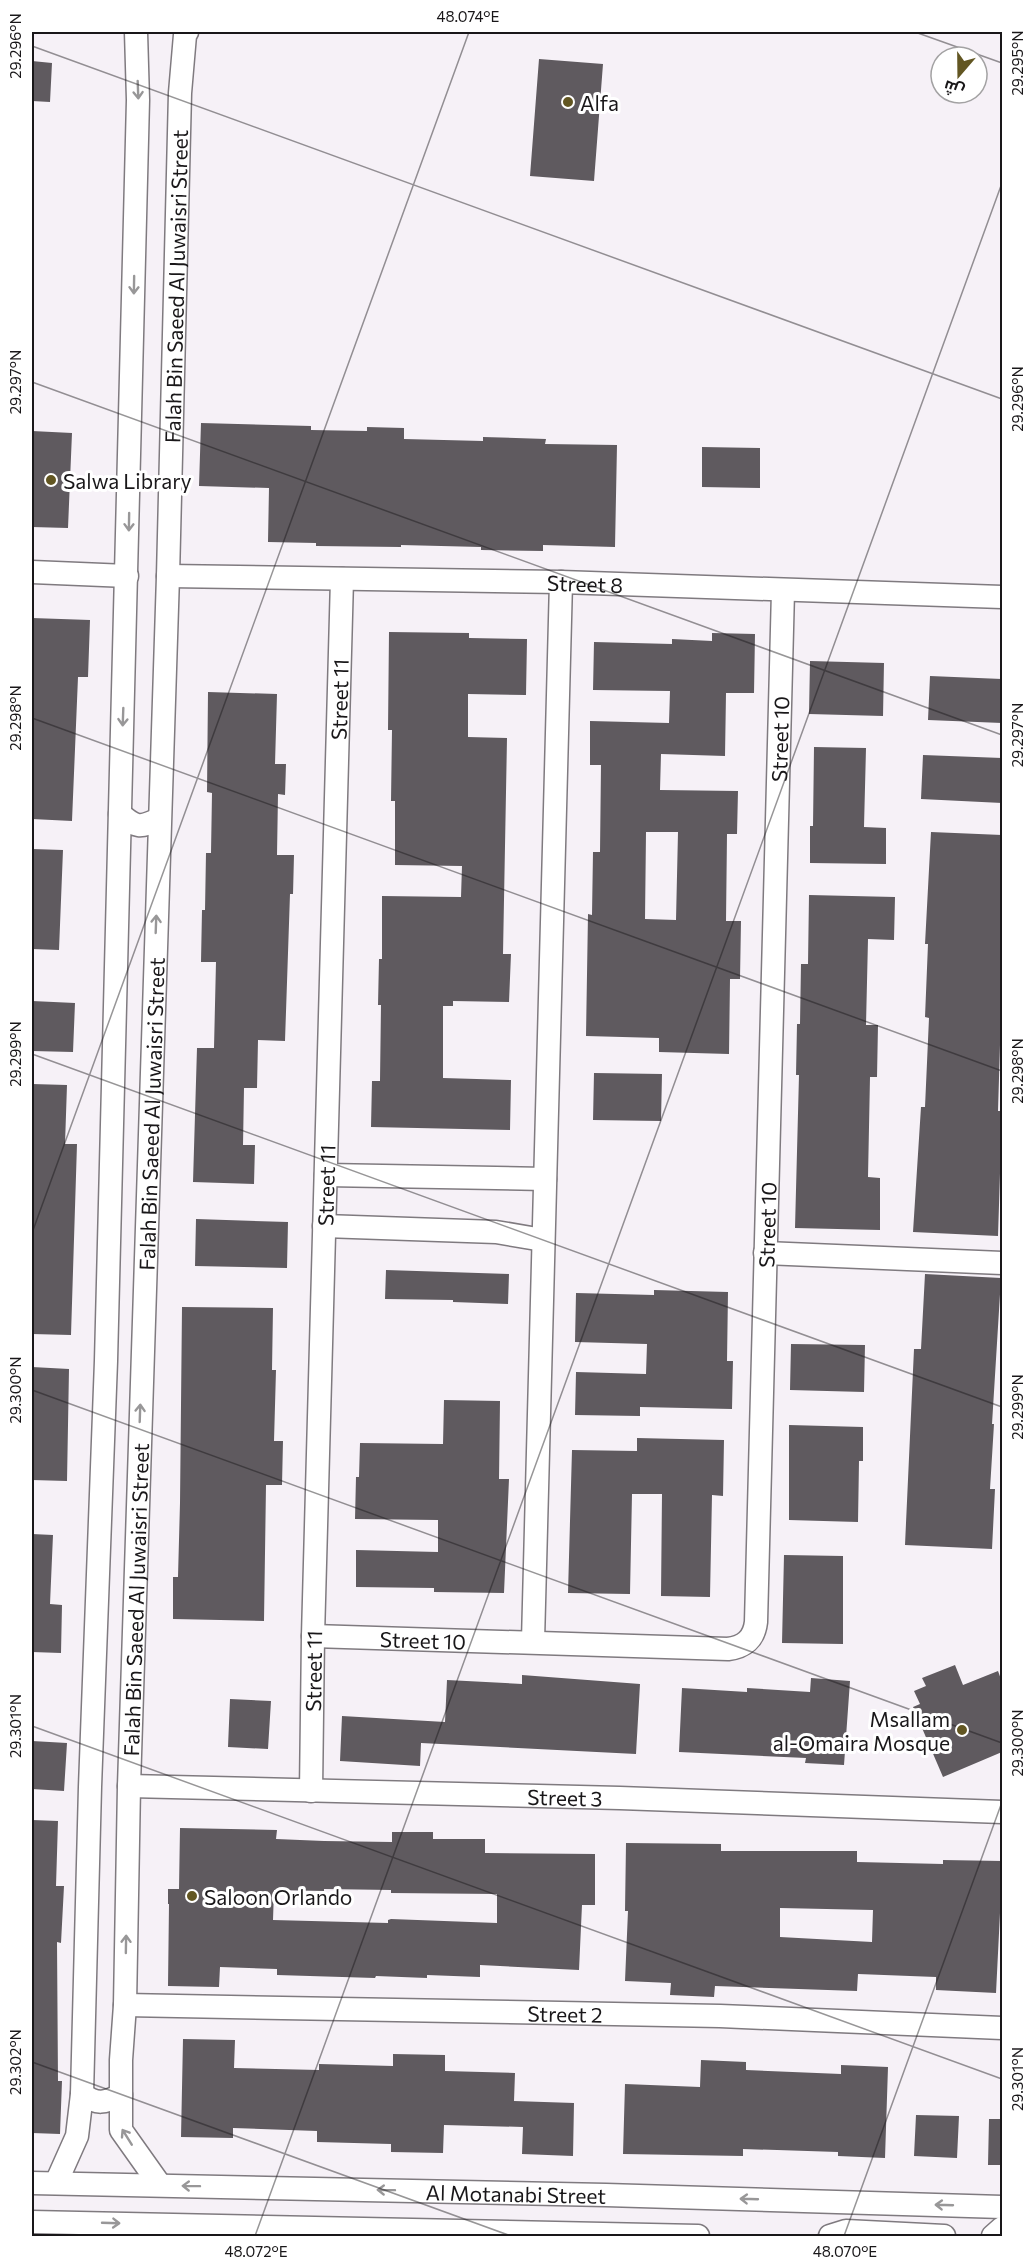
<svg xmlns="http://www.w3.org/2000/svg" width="1034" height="2268" font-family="Commissioner,Cairo,sans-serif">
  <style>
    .building { fill: #5f5a5f; fill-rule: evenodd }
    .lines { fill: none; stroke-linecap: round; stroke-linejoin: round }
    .minor-casing { stroke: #7f7a7f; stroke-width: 25 }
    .minor { stroke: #fff; stroke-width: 22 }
    .oneway { stroke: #989798 }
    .ticks { fill: none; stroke: #191719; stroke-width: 1.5; stroke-opacity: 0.45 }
    .poi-dot { fill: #625622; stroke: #fff; stroke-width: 2 }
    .labels { text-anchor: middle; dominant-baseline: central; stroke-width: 6; stroke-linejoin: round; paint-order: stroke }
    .poi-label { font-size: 21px; fill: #191719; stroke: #fff; text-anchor: start }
    .street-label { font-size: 21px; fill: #191719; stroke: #fff }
    .neatline { fill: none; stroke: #191719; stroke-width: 2 }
    .ticks-label { font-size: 15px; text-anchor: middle; fill: #191719 }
  </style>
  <rect width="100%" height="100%" fill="#f6f1f7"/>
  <!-- building -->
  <path class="building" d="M539,59L603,64L594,181L530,176Z
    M32,61L52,63L50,102L32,101Z
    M201,423L311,426V430L367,431V427L404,428V439L483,441V437L546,439L545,444L617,445L615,547L543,545V551L481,550V547L401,545V547L316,546V543L268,542L269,488L199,486Z
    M32,431L72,433L68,528L32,527Z
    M702,447L760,448V488L702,487Z
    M32,618L90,620L88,677H78L72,821L32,819Z
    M389,632L469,633V638L527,639L526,695L468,694V737L507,738L503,954H511L509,1002L453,1001V1006H443V1078L511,1080L510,1130L371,1127L372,1081H380L381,1005H378L379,959H382V896L461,897L462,866L395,865V801H391L392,730H388Z
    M712,633L755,634L754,693H726L725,756L661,754L660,790L738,791L737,834H727L726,921H741L740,979H730L729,1054L659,1052V1038L586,1036L588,914L592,915L593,852H600L601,765H590V721L669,723L670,691L593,690L594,642L672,644V639L712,641ZM646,832H678L676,920L645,919Z
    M810,661L884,663L883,716L809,714Z
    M930,676L1002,679V723L928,720Z
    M208,692L277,694L275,764H286L285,795L278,794L277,855H294L293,894H290L285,1041L258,1040L257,1088H244L243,1145H255L254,1184L193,1182L197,1048H214L216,962H201L202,910H205L206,853H211L212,793L207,792Z
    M814,747L866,748L864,827L886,828V864L810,863V826H813Z
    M923,755L1002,758V803L921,799Z
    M931,832L1002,835V979L998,1111H1002L998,1236L913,1232L921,1107H925L929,1018L925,1017L928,944H925Z
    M32,849L63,850L59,950L32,949Z
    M809,895L895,897L894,940L868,939L866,1025H878L877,1077H870L868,1177L880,1178V1230L795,1228L799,1075H796L797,1024H800L801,964H808Z
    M32,1001L75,1003L73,1052L32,1051Z
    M594,1073L662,1074L661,1121L593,1120Z
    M32,1084L67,1085L65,1144H77L71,1335L32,1334Z
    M196,1219L288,1222L287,1268L195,1266Z
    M386,1270L509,1274L508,1304L453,1302V1300L385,1299Z
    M925,1274L1001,1278L992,1424H994L990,1489H995L992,1549L905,1545L914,1349H921Z
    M654,1290L728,1292L727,1361H733L732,1409L640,1407V1416L575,1415L576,1372L646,1374L647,1344L575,1342L576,1293L654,1295Z
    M182,1307L273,1308L272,1370H276L274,1441H283L282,1485H266L264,1621L173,1619V1577H178L180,1503Z
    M791,1344L865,1345L864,1392L790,1390Z
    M32,1367L69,1369L67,1481L32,1480Z
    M444,1400L500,1401L499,1479H509L504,1593L434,1592V1588L356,1587V1550L438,1552V1520L355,1519L356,1477H359L360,1443L443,1444Z
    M789,1425L863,1427V1461H859L858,1522L789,1520Z
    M637,1438L724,1440L723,1496L712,1495L710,1597L661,1596L662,1494H632L630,1594L568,1593L572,1450L637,1451Z
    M32,1534L53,1535L50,1604L62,1605L61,1653L32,1652Z
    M784,1555L843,1556V1644L782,1643Z
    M955,1665L963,1685L998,1671L1002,1682V1752L943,1777L913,1707L920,1704L914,1691L926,1686L922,1678Z
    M522,1675L640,1684L636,1754L421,1743L420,1766L340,1761L342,1716L445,1722L447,1680L522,1684Z
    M811,1678L850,1681L844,1765L805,1763L806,1758L679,1752L682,1688L747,1692V1688L810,1692Z
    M230,1699L271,1701L268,1749L228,1747Z
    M32,1741L67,1743L64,1791L32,1789Z
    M32,1820L58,1821L56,1886H64L61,1943L57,1942L58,2081H62L60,2134L32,2133Z
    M180,1828L277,1830L276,1839L324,1841L392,1842V1832H433V1839H485V1853L595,1854V1905H582L579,1970L480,1965V1977L427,1975V1978L376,1976L375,1978L277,1975V1969L220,1967L219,1987L168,1986L169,1904H168V1889H179ZM324,1889L391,1890V1893L497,1894V1923L391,1919L388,1920V1923L273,1920L274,1890L324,1891Z
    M626,1843L721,1844V1851H857V1862L943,1864V1860L1002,1861V1913H1000L996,1993L936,1990V1977L858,1974L857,1991L715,1986L714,1997L670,1995L671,1983L625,1981L628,1911H625ZM780,1908L873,1910L872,1942L780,1937Z
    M183,2039L235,2040L234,2068L319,2070V2064L393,2066V2054L445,2055V2071L515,2073L514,2101L574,2103L573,2156L522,2154L523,2127L444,2125L443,2153L391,2152V2144L317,2142V2131L233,2128V2138L181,2137Z
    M701,2060L746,2062V2070L841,2074V2065L888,2067L885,2158L838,2156V2152L743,2149V2156L623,2154L625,2084L700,2087Z
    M916,2115L959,2116L957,2158L914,2156Z
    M989,2119H1002V2165H988Z"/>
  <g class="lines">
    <defs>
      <g id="minor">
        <path d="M32,572L127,576"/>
        <path id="s1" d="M168,576L561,582L1002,597"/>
        <path d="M120,814C136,828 140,828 159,819"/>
        <path d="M326,1175L545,1179"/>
        <path d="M324,1226L496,1232L543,1240"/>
        <path d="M765,1253L1002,1263"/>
        <path id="s2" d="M313,1636L728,1649C744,1647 754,1639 756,1622L783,591"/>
        <path d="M533,1641L561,582"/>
        <path id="s3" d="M129,1786L620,1798L1002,1812"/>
        <path id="s4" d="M311,1791L313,1636L342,579"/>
        <path id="s5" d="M125,2005L720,2016L1002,2028"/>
        <path d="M82,2094C97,2105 105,2103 121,2095"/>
        <path id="s6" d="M32,2183L606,2195L1002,2207"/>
        <path d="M56,2183L77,2136L82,2094L90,1787L106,1361L138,100L136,32"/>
        <path id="s7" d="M160,2185L121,2130V2060L125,2005L129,1786L168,576L180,93L185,35L187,32"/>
        <path d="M32,2222L698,2236"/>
        <path d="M830,2236L846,2231L944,2236"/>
        <path d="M993,2236L1002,2228"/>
      </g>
    </defs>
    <!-- minor casing -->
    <use href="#minor" class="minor-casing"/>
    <!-- minor -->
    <use href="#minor" class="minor"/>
  </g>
  <!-- one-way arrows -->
  <defs><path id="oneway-shaft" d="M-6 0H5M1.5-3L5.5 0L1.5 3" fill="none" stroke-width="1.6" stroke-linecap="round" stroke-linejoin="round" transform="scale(1.5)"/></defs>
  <g class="oneway">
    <use href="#oneway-shaft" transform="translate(138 90) rotate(88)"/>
    <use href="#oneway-shaft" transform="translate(134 285) rotate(91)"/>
    <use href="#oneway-shaft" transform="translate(129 522) rotate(91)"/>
    <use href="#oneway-shaft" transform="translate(123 717) rotate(92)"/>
    <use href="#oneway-shaft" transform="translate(156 924) rotate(-88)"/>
    <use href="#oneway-shaft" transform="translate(140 1413) rotate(-88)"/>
    <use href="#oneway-shaft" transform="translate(126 1944) rotate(-89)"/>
    <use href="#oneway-shaft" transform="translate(127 2137) rotate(-122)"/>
    <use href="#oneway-shaft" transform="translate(191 2186) rotate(-179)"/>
    <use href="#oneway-shaft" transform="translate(386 2190) rotate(-179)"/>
    <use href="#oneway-shaft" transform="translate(749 2199) rotate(-178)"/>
    <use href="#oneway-shaft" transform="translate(944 2205) rotate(-178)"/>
    <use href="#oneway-shaft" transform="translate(111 2223) rotate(2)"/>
  </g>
  <!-- ticks -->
  <path class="ticks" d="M915,32L1002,63M32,46L1002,399M32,382L1002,735M32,718L1002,1071M32,1054L1002,1407M32,1233L469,32M32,1390L1002,1743M32,1726L1002,2079M32,2062L511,2236M255,2236L1002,183M844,2236L1002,1802"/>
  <!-- markers -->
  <g class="poi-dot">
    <circle cx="568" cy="102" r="6"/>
    <circle cx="51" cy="480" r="6"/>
    <circle cx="962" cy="1730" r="6"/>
    <circle cx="192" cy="1896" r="6"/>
  </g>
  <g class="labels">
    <!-- poi labels -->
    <g class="poi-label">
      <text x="580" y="102">Alfa</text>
      <text x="63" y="480">Salwa Library</text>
      <text x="950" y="1718" text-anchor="end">Msallam<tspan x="950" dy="24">al-Omaira Mosque</tspan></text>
      <text x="204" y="1896">Saloon Orlando</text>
    </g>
    <!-- street labels -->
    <g class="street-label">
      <text stroke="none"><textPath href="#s7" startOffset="1912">Falah Bin Saeed Al Juwaisri Street</textPath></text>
      <text stroke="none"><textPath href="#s1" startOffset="417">Street 8</textPath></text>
      <text stroke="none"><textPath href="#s4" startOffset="1092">Street 11</textPath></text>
      <text stroke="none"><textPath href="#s2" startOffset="1341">Street 10</textPath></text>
      <text stroke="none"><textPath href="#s7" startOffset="1084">Falah Bin Saeed Al Juwaisri Street</textPath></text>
      <text stroke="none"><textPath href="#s4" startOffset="606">Street 11</textPath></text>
      <text stroke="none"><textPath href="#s2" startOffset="855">Street 10</textPath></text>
      <text stroke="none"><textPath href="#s7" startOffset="598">Falah Bin Saeed Al Juwaisri Street</textPath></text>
      <text stroke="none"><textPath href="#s2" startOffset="110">Street 10</textPath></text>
      <text stroke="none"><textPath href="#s4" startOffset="120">Street 11</textPath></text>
      <text stroke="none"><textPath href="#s3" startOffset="436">Street 3</textPath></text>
      <text stroke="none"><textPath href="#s5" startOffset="440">Street 2</textPath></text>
      <text stroke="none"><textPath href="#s6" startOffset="484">Al Motanabi Street</textPath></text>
    </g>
  </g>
  <!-- border -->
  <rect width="1034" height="2268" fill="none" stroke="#ffffff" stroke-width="66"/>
  <!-- north arrow -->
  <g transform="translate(959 75) rotate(200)"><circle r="28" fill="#ffffff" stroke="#a3a2a3" stroke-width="1.5"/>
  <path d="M0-4.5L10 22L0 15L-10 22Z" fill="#625622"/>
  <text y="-9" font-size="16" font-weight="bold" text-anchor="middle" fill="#191719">ش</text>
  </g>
  <rect x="33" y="33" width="968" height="2202" class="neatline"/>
  <g class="ticks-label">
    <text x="468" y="22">48.074°E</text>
    <text transform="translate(16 46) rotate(-90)" y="5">29.296°N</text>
    <text transform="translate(1018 63) rotate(-90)" y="5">29.295°N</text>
    <text transform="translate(16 382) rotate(-90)" y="5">29.297°N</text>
    <text transform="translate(1018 399) rotate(-90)" y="5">29.296°N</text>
    <text transform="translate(16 718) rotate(-90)" y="5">29.298°N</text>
    <text transform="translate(1018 735) rotate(-90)" y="5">29.297°N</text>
    <text transform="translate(16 1054) rotate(-90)" y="5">29.299°N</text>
    <text transform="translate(1018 1071) rotate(-90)" y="5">29.298°N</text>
    <text transform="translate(16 1390) rotate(-90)" y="5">29.300°N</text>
    <text transform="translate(1018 1407) rotate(-90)" y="5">29.299°N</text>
    <text transform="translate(16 1726) rotate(-90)" y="5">29.301°N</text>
    <text transform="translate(1018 1743) rotate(-90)" y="5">29.300°N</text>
    <text transform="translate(16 2062) rotate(-90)" y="5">29.302°N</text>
    <text transform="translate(1018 2079) rotate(-90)" y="5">29.301°N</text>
    <text x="256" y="2257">48.072°E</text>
    <text x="845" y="2257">48.070°E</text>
  </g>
</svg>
